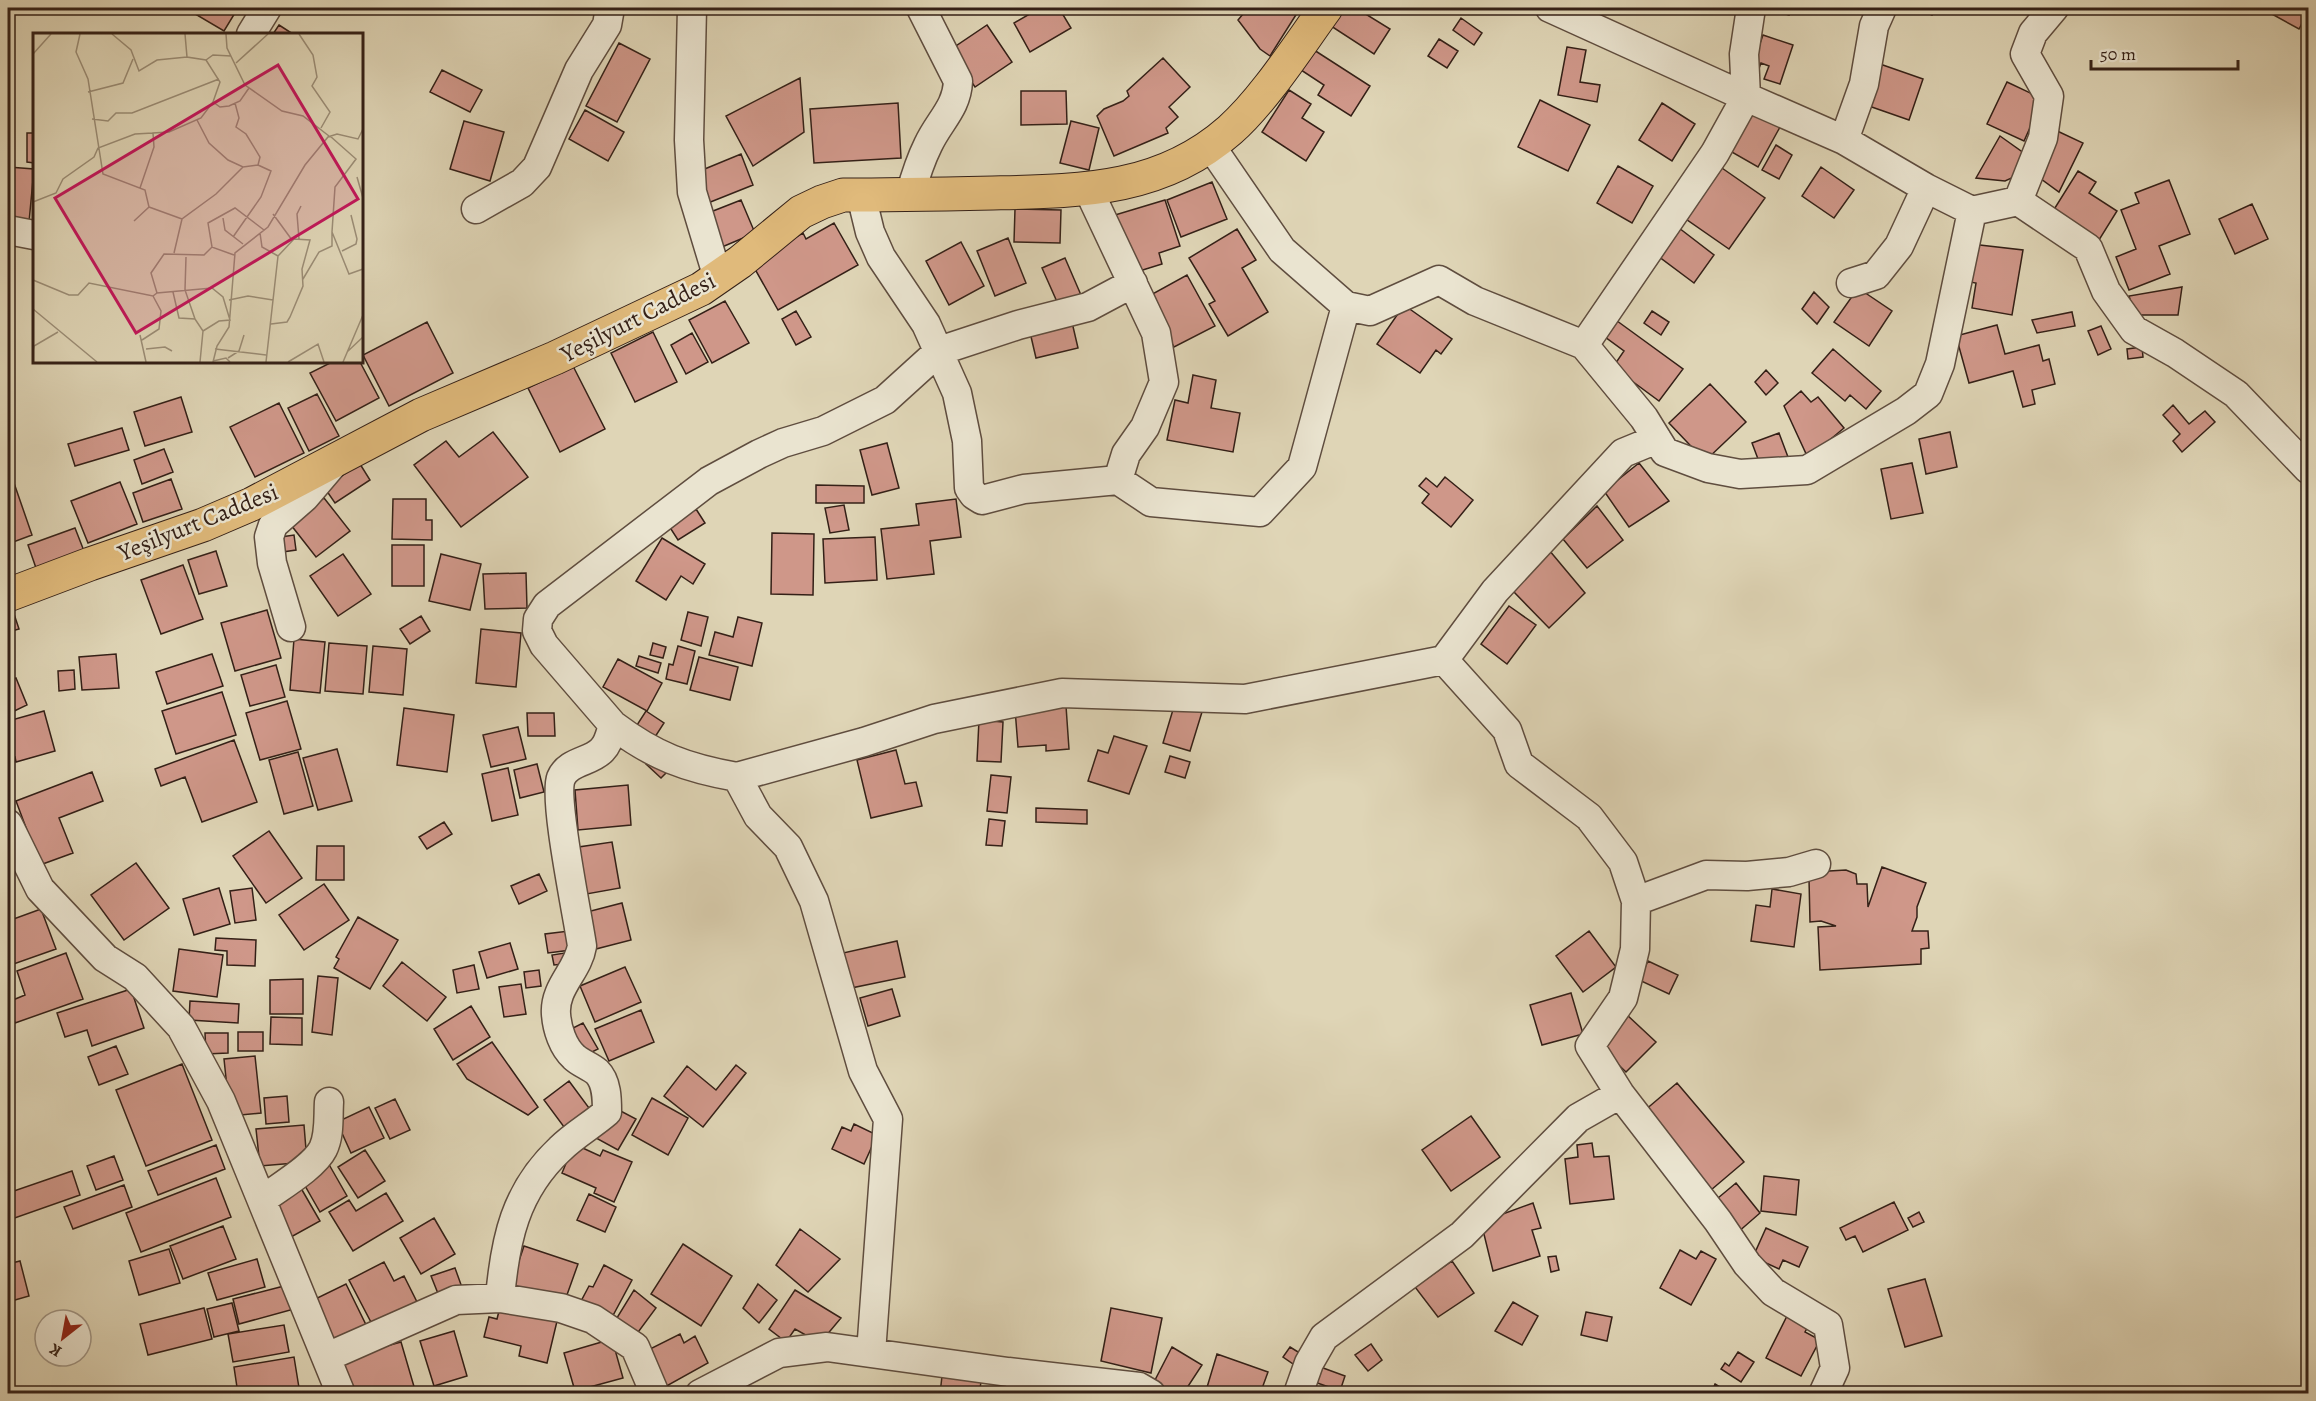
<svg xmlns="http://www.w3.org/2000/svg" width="2316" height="1401" font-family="Alegreya,serif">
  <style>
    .building { fill: #cf9789; stroke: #342017; stroke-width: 1.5 }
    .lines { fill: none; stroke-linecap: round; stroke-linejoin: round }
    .minor-casing { stroke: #5f4d3f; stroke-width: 31 }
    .major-casing { stroke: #342017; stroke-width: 35 }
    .minor { stroke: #eae4d0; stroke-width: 28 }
    .major { stroke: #e0ba7b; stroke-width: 33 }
    .labels { text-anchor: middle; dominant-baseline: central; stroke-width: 5; stroke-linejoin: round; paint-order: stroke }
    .street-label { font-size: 24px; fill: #342017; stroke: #eae4d0 }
    .inset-road { fill: none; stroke: #9b8d76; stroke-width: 1.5 }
    .view { fill: #c2185b; fill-opacity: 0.15; stroke: #c2185b; stroke-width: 3 }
    .inset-edge { fill: none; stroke: #342017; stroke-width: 3 }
  </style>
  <rect width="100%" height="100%" fill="#dfd5b6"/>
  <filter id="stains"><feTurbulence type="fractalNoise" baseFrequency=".00333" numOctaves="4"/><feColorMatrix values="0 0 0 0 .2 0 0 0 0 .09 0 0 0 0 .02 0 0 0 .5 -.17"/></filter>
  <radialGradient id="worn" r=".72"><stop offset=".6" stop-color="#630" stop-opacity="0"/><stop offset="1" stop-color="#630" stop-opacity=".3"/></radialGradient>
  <!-- building -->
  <path class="building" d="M185,8H238L224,31Z
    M1040,8H1059L1071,28L1030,52L1014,23Z
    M1248,8H1294L1299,10L1270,56L1260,49L1238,20Z
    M1343,8H1356L1390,29L1374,54L1331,26Z
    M1765,8H1791L1789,15Z
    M1916,8H1936L1932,15Z
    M2261,8H2308V12L2299,29Z
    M1461,18L1482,33L1474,45L1453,30Z
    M279,25L293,34H273Z
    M987,25L1012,62L975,87L950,50Z
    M1763,35L1793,45L1780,84L1764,79L1769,66L1761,63L1757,74L1750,72Z
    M1439,39L1458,51L1447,68L1428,56Z
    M619,43L650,59L617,122L586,106Z
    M1567,47L1586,50L1580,82L1600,85L1597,102L1558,95Z
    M1314,50L1370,86L1351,116L1318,95L1324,85L1301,70Z
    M1163,58L1190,87L1169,107L1178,117L1166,128L1168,133L1114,156L1097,116L1104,109L1123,101L1129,96L1127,91Z
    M1880,64L1923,79L1909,120L1866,105Z
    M442,70L482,90L470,112L430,92Z
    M800,78L804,132L753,166L726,116Z
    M2007,82L2043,99L2024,141L1987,124Z
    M1289,90L1311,104L1302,118L1324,132L1306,161L1262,132Z
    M1021,91H1066L1067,124L1021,125Z
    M1540,100L1590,125L1568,171L1518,147Z
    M898,103L901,158L814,163L810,109Z
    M1662,103L1695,124L1672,161L1639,140Z
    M585,110L624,132L608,161L569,139Z
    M1752,111L1780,127L1758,167L1730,151Z
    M464,121L504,132L490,181L450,169Z
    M1071,121L1099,128L1089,170L1060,163Z
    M2053,129L2083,143L2059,192L2037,176Z
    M27,133H34V163L27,162Z
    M2000,136L2028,156L2014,177L2005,181L1976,178Z
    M1776,145L1792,155L1779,179L1762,170Z
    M741,154L753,185L708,203L695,173Z
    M1618,166L1653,186L1632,223L1597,203Z
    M1719,166L1765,198L1729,249L1683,217Z
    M8,167L34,169L29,222L8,220Z
    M1821,167L1854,190L1834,218L1802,196Z
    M2078,171L2096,182L2089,193L2117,211L2099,240L2053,211Z
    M2169,180L2190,234L2159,246L2170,274L2129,290L2116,257L2136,249L2121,210L2139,203L2135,193Z
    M1212,182L1227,219L1181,237L1167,200Z
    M741,200L755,233L722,247L708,213Z
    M1165,200L1180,246L1159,253L1162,264L1133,273L1115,215Z
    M2252,204L2268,239L2235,254L2219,219Z
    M1015,209L1061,210L1060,243L1014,242Z
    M834,223L858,265L778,310L751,262L803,233L806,239Z
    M1679,228L1714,255L1694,283L1658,256Z
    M1237,229L1256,260L1242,268L1268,312L1228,336L1209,304L1215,301L1189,258Z
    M1008,238L1026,283L995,296L977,251Z
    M961,242L984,286L949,305L926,261Z
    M1971,244L2023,250L2012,315L1972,308L1976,283L1964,281Z
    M1065,258L1081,295L1058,304L1042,268Z
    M1187,275L1215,326L1174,347L1147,297Z
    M2182,287L2178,315H2135L2129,296Z
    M1858,288L1892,311L1869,346L1834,322Z
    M1814,292L1829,307L1817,324L1802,309Z
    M725,301L749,343L712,363L689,320Z
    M1404,305L1452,339L1441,354L1436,350L1420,373L1377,344Z
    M796,311L811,337L796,345L782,319Z
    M1652,311L1669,322L1661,335L1644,323Z
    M2072,312L2075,326L2037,333L2032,320Z
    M1071,318L1078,348L1036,358L1029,328Z
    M1613,318L1683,369L1659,401L1613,367L1624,351L1601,334Z
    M427,322L453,373L389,406L363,355Z
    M1997,325L2005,354L2039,345L2043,361L2049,359L2055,384L2032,390L2035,404L2023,407L2013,371L1969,383L1956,336Z
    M2101,326L2111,349L2098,355L2088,331Z
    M653,332L677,382L635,402L611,353Z
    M692,333L708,362L686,374L671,345Z
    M2142,347L2143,357L2128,359L2127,349Z
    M1833,349L1881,391L1866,409L1850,395L1845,401L1812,373Z
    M332,362H360L379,398L336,421L310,373Z
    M573,366L605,429L560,452L528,388Z
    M1766,370L1778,383L1766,395L1755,382Z
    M1193,375L1216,380L1211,408L1240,413L1233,452L1167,440L1175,400L1188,403Z
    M1710,384L1746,422L1705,461L1669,423Z
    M1801,391L1811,402L1818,397L1844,428L1808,458L1784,406Z
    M317,394L339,436L309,451L288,408Z
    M181,397L192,432L145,446L134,412Z
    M279,403L304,453L255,477L230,427Z
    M2173,405L2189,424L2205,411L2215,422L2182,452L2173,441L2180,434L2163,415Z
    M122,428L129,450L75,466L68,444Z
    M493,432L528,477L461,527L414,465L446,441L459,457Z
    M1950,432L1957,467L1926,474L1919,439Z
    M1779,433L1788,457L1761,467L1752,443Z
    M887,443L899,488L872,495L860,450Z
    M164,449L173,472L142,484L134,460Z
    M1639,463L1669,501L1629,527L1604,491Z
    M1912,463L1923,513L1891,519L1881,469Z
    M360,464L370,480L335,503L324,487Z
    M1445,477L1473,500L1451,527L1422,503L1429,494L1419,486L1426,478L1437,487Z
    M171,479L182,509L143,522L133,493Z
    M120,482L137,524L88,543L71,501Z
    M14,483L32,535L8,544V485Z
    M816,485L864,486V503H816Z
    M324,498L350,531L316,557L291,525Z
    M393,499H426V520H432V540L392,539Z
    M956,499L961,537L930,541L934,574L887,579L881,529L919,525L916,504Z
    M844,505L849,530L830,533L825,508Z
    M1597,506L1623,540L1587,568L1563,539Z
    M696,509L705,523L678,540L669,526Z
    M75,528L84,551L36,568L28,545Z
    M772,533L814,534L813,595L771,594Z
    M294,535L296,550L276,553L274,538Z
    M875,537L877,580L825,583L823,539Z
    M662,538L705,564L693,584L681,576L666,600L636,581Z
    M392,545H424V586H392Z
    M1549,550L1585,593L1549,628L1513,591Z
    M216,551L227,586L199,594L188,560Z
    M343,554L371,594L338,616L310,576Z
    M441,554L481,564L470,610L429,601Z
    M183,565L203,619L161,634L141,580Z
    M526,573L527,608L485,609L483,574Z
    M1509,606L1536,625L1507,664L1481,644Z
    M12,608L19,629L8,632V609Z
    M267,610L281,658L235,671L221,623Z
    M688,612L708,617L701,646L681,640Z
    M421,616L430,631L410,644L400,629Z
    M738,617L762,623L752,666L709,655L715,632L733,637Z
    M481,629L521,633L516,687L476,683Z
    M294,639L325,642L320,693L290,690Z
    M329,643L367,646L363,694L325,691Z
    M653,643L666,647L663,658L650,655Z
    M373,646L407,649L403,695L369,692Z
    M678,646L695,651L687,684L666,679L669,664L673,665Z
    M116,654L119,688L82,690L79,657Z
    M212,654L223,686L167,704L156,672Z
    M639,656L661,663L658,673L636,666Z
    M699,657L738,667L730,700L690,690Z
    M618,659L662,683L647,711L603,687Z
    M276,665L285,697L250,706L241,675Z
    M74,670L75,689L59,691L58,671Z
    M16,678L27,705L8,714V681Z
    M222,692L236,735L176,754L162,711Z
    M287,701L301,749L260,760L246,713Z
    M1175,703L1202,712L1190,751L1163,743Z
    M1066,706L1069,749L1046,751V745L1018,747L1015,709Z
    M404,708L454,715L447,772L397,765Z
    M44,711L55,751L16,762L15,757L8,759V721Z
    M646,711L664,723L655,737L637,725Z
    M527,713H554L555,736H528Z
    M979,720L1003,722L1001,762L977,761Z
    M518,727L526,759L491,767L483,735Z
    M1114,736L1147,746L1129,794L1088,781L1098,750L1108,753Z
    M234,740L257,802L202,822L185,777L161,786L155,769Z
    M337,749L352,801L318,810L303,758Z
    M896,750L905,784L916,782L922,806L871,818L857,760Z
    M298,752L313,806L284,814L269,760Z
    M655,756L669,770L661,778L646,764Z
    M1170,756L1190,762L1185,778L1165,772Z
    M537,764L544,792L520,798L514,770Z
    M508,768L518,815L492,821L482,774Z
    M92,772L103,801L59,818L73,853L40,865L16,801Z
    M991,775L1011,777L1007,813L987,811Z
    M628,785L631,825L578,830L575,790Z
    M1036,808L1087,810V824L1036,822Z
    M989,819L1005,821L1002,846L986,845Z
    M444,822L452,834L427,849L419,837Z
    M269,831L302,878L266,903L233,856Z
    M612,842L620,888L581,895L572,848Z
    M317,846H344V880H316Z
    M136,863L169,908L124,940L91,895Z
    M1882,867L1926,883L1917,907V917L1912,931H1928L1929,948L1921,949V964L1820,970L1818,927L1836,926L1821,921L1810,922L1809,879L1812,872L1846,870L1856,874L1857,884H1867L1868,907Z
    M539,874L547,891L519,904L511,886Z
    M324,884L349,920L304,950L279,915Z
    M219,888L230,924L194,935L183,899Z
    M252,888L256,920L235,923L230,891Z
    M1772,889L1801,894L1794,947L1751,941L1756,905L1770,907Z
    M622,903L631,940L592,950L583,913Z
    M41,909L56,949L8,966V921Z
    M358,917L398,940L370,989L334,968L339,959L336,957Z
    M569,931L571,950L548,953L545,934Z
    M1589,931L1616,967L1583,992L1556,956Z
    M216,938L256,940L255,966L227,965V951L215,950Z
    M897,941L905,977L851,988L843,953Z
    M510,943L518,969L487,978L479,952Z
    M179,949L223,955L217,997L173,991Z
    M571,952L573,963L554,965L552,955Z
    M66,953L83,999L15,1023L8,1002L25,995L17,971Z
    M1648,961L1678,975L1669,994L1639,980Z
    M402,962L446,997L427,1021L383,986Z
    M474,965L479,989L457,993L453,970Z
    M625,967L641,1002L595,1022L580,986Z
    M539,970L541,986L526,988L524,972Z
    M318,976L338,978L332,1035L312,1032Z
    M303,979V1014H270V980Z
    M521,984L526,1014L504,1017L499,987Z
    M131,989L144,1028L92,1046L87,1030L65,1037L57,1013Z
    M892,989L900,1016L868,1026L860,998Z
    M1571,993L1583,1034L1542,1045L1530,1005Z
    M190,1001L239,1004L238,1023L189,1020Z
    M471,1006L490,1037L453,1060L434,1029Z
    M641,1010L654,1042L609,1061L595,1029Z
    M1626,1014L1656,1042L1626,1072L1597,1044Z
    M271,1017L302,1018V1045L270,1044Z
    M583,1023L598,1049L582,1057L567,1031Z
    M238,1032H263V1051H238Z
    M205,1033H228V1053L206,1054Z
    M492,1042L538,1107L528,1115L467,1079L457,1064Z
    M116,1046L128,1074L99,1085L88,1057Z
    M255,1056L261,1113L230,1116L224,1059Z
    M182,1064L212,1140L146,1166L116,1090Z
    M736,1065L746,1073L703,1127L664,1096L687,1066L716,1090Z
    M569,1081L592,1112L567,1131L544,1100Z
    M1677,1083L1744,1162L1711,1190L1644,1111Z
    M287,1096L289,1122L266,1124L264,1098Z
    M652,1098L688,1118L668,1155L632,1135Z
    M395,1099L410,1130L390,1139L375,1108Z
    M369,1107L384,1138L351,1153L337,1122Z
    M613,1107L636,1119L618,1150L596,1138Z
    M1471,1116L1500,1157L1451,1191L1422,1150Z
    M854,1124L877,1135L864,1164L832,1149L842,1127L851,1131Z
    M304,1125L307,1162L260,1166L256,1129Z
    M1592,1143L1594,1157L1609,1156L1614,1199L1570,1204L1565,1159L1578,1157L1577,1145Z
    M574,1144L600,1156L603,1150L632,1162L614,1202L594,1193L596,1188L562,1173Z
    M216,1145L225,1169L158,1195L148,1171Z
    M365,1150L385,1181L358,1198L338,1167Z
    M114,1156L123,1180L96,1190L87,1166Z
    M327,1161L347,1196L320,1212L300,1177Z
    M72,1171L80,1195L9,1220L8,1193Z
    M1764,1176L1799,1180L1796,1215L1761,1211Z
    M216,1178L231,1217L141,1252L126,1213Z
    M298,1183L320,1221L291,1237L269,1200Z
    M1736,1183L1760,1213L1737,1233L1712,1203Z
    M124,1185L132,1207L73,1229L64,1207Z
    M386,1193L403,1221L353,1251L329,1212L349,1200L356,1211Z
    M589,1194L616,1207L605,1232L577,1220Z
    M1894,1202L1908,1230L1863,1252L1855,1236L1846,1240L1840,1228Z
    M1533,1203L1541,1228L1532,1230L1540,1256L1493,1271L1481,1222Z
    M1919,1212L1924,1222L1913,1227L1908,1218Z
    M434,1218L455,1254L421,1274L400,1238Z
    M223,1226L236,1259L183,1279L170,1246Z
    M1766,1228L1808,1247L1799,1267L1783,1260L1779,1269L1753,1257Z
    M800,1229L840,1259L808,1292L776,1265Z
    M683,1244L732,1276L701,1326L651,1294Z
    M524,1246L578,1264L563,1306L510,1287Z
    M169,1249L180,1283L139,1295L129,1261Z
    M1680,1250L1696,1259L1701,1251L1716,1259L1691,1305L1660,1288Z
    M1556,1256L1559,1270L1551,1272L1548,1257Z
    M257,1259L265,1287L217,1300L208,1273Z
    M20,1261L29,1296L8,1302V1264Z
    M1452,1261L1474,1293L1438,1317L1415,1287Z
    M384,1262L394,1281L404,1276L418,1304L373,1326L349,1280Z
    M604,1265L632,1280L610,1321L579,1305L589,1286L593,1287Z
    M455,1268L464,1293L441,1301L431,1276Z
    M1925,1279L1942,1336L1905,1347L1888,1289Z
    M346,1284L370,1333L331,1352L307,1303Z
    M758,1284L777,1300L759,1323L743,1308Z
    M288,1285L294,1309L239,1324L233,1299Z
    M634,1290L656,1308L636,1335L615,1321Z
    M795,1290L841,1318L820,1343L795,1329L786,1342L769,1329Z
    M1513,1302L1538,1316L1522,1345L1495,1331Z
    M232,1303L239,1331L214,1337L207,1309Z
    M501,1303L558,1317L547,1363L519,1356L521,1346L484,1337L489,1317L497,1319Z
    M204,1308L212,1339L148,1355L140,1324Z
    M1111,1308L1162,1318L1151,1373L1101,1361Z
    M1586,1312L1612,1317L1607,1341L1581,1335Z
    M1788,1314L1809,1325L1805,1332L1820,1340L1801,1376L1766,1358Z
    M284,1325L289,1352L233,1362L228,1334Z
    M454,1331L467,1376L434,1386L420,1341Z
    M680,1334L684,1343L695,1336L708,1363L663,1388L644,1352Z
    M612,1339L623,1378L575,1391L564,1353Z
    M401,1342L415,1390L402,1394H349L339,1359Z
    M1371,1344L1382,1360L1368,1371L1355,1355Z
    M1172,1347L1202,1365L1183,1394H1174L1154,1382Z
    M1290,1347L1303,1355L1296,1366L1283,1357Z
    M1738,1352L1754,1362L1741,1382L1721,1369L1725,1363L1729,1366Z
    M1217,1354L1268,1372L1260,1394H1205Z
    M294,1357L300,1394H238L234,1367Z
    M1315,1365L1345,1376L1340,1391L1309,1380Z
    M942,1376L981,1382L979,1394H940Z
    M1715,1384L1731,1394H1711Z
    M621,1387L623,1394H601Z
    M2178,1388L2179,1394H2131Z"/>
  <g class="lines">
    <defs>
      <path id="minor" d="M692,8L689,140L692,192L718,278
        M1550,8L1746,97L1844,140L1926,188L1972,211L2018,201L2088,248L2106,291L2134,330L2175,353L2236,394L2308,469
        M251,34L267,8
        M1844,140L1864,84L1874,26L1882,8
        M1210,145L1282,250L1346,306L1370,311L1439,280L1475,301L1584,345L1644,418L1665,452L1708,468L1740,474L1807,470L1906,411L1928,394L1940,364L1972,211
        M1088,189L1156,333L1164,382L1145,427L1126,454L1118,480
        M861,195L870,232L881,257L926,324L957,393L967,441L969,488L974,495L982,500L1024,489L1118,480L1151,502L1260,512L1302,467L1346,306
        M910,195C915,177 920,161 928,145C939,121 957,108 958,81L921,8
        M2018,201L2043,138L2049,96L2025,54L2033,33L2054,8
        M476,209L522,183L537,167L579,70L607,25L610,8
        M8,230L34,235
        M1851,283L1876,275L1899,246L1926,188
        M1584,345L1715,153L1746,97L1744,54L1751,8
        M291,627L272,563L269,537L273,525L305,497L334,463
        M1444,660L1507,730L1519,764L1589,817L1623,862L1636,901
        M613,725C654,756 686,768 737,777L758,816L788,847L814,901L863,1071L888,1119L871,1353
        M737,777L864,742L934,719L1062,693L1245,699L1444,660L1495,591L1623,453L1657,439
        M8,824L40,889L105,958L135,977L181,1027L221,1101L341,1394
        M1816,864L1789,872L1747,876L1706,875L1636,901L1635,949L1623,998L1590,1046L1620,1094L1718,1221L1747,1264L1773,1292L1828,1325L1835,1368L1823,1394
        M262,1200C279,1187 314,1167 323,1149C330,1135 328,1117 329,1102
        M500,1298C505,1240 515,1191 560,1149C574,1135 592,1125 607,1112C607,1099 607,1082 597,1072C590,1066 580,1063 574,1057C563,1047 557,1029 556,1014C554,987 578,971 582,946C578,917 553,799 561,778C568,761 591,762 602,750C609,743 610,734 613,725L544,645L537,631L538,619L547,605L709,481L759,454L783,443L823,431L885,400L939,351L1018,325L1088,307L1133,283
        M327,1357L456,1300L500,1298L561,1308L593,1319L635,1347L655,1394
        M700,1394L779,1353L827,1347L1008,1372L1139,1387L1151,1394
        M1298,1394L1309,1363L1324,1337L1462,1235L1578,1118L1620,1094"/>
      <path id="major" d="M8,595L90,564L203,525L252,504L421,415L555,358L701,289L740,262L801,212L822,202L843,195C893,195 943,194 993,193C1081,191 1161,191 1230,130C1264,100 1299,45 1326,8"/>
    </defs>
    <!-- minor casing -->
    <use href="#minor" class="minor-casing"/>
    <!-- major casing -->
    <use href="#major" class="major-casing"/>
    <!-- minor -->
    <use href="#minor" class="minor"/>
    <!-- major -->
    <use href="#major" class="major"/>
  </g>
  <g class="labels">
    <!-- street labels -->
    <g class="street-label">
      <text transform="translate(638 317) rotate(-27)">Yeşilyurt Caddesi</text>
      <text transform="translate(198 522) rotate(-22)">Yeşilyurt Caddesi</text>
    </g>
  </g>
  <!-- overview -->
  <g transform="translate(33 33)">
    <rect width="330" height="330" fill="#dfd5b6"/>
    <path class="inset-road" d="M47,1L43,19L55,46L70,141L112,157L116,174L101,188M79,1L98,17L106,38L124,27L154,24M193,1L194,15L212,52L249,78L270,83L296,103M266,1L280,22L284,44L279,53L297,79L288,95M0,21L18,1M173,27L180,22L198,23M203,30L235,1M55,59L90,50L100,26M180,69L187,74L196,73L207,68L216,55M59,86L75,88L83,80H99L186,46M164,87L176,110L195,127L210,134L225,132M297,103L323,126L302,154L299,199L316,241L330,236M324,144L330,165M107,155L121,114L120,100L136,99L168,85L180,69L187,49L173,27L154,24L152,1M0,169L23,160L30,146L61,124L65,115L102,101L120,100M116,174L149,186M240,181L259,207M190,185L192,197L210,211M227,200L229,214L245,223M200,204L228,164L238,138L225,132L227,124L213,101L203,94L206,85L202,70M266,206L264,181L268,173M179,214L175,190L202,175L231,197M309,218L323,211L324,206L318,182M141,220L149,186L183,161L210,134M153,224L152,257L162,286M270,246L286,219L299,213V199M0,247L36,262H45L56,250L120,263L124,260L179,255L190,264L197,287L186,288L170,298M140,259L146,285L162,286L170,298L167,329M124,260L118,240L131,221L171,222L179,214L201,222M196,267L215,263L240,267M0,276L64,329M107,302L113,329M109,307L126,296L128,278L120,263M113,316L132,314L139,318M182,316L233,322M0,319L1,313L25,299M314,319L330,304M195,325L206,318L211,302M180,328L193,325L197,329M180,329L184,313L196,294L202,220L235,194L272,132L295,104L304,101L325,106L330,96M233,329L245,223L261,206L277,207L269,236L270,253L257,284L254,289L238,291M255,329L285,311L291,329M310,329L330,282"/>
    <path class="view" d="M245,32L325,166L103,300L22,165Z"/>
    <rect width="330" height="330" class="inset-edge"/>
  </g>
  <!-- margin -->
  <rect width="2316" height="1401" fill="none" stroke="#dfd5b6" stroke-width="30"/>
  <rect x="9" y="9" width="2298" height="1383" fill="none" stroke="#342017" stroke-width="3"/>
  <rect x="15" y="15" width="2286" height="1371" fill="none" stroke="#342017" stroke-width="1.5"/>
  <!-- north arrow -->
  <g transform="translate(63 1338) rotate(211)"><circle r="28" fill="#eae4d0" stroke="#a19686" stroke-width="1.5"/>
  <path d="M0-4.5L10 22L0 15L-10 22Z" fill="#8f2418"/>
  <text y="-9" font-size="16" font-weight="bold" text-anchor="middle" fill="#342017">K</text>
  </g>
  <!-- scale -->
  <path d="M2091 60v9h147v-9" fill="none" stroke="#342017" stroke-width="3"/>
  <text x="2100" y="60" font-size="18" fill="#342017" stroke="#eae4d0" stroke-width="4.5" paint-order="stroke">50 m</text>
  <rect width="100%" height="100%" filter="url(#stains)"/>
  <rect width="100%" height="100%" fill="url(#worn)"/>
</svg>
